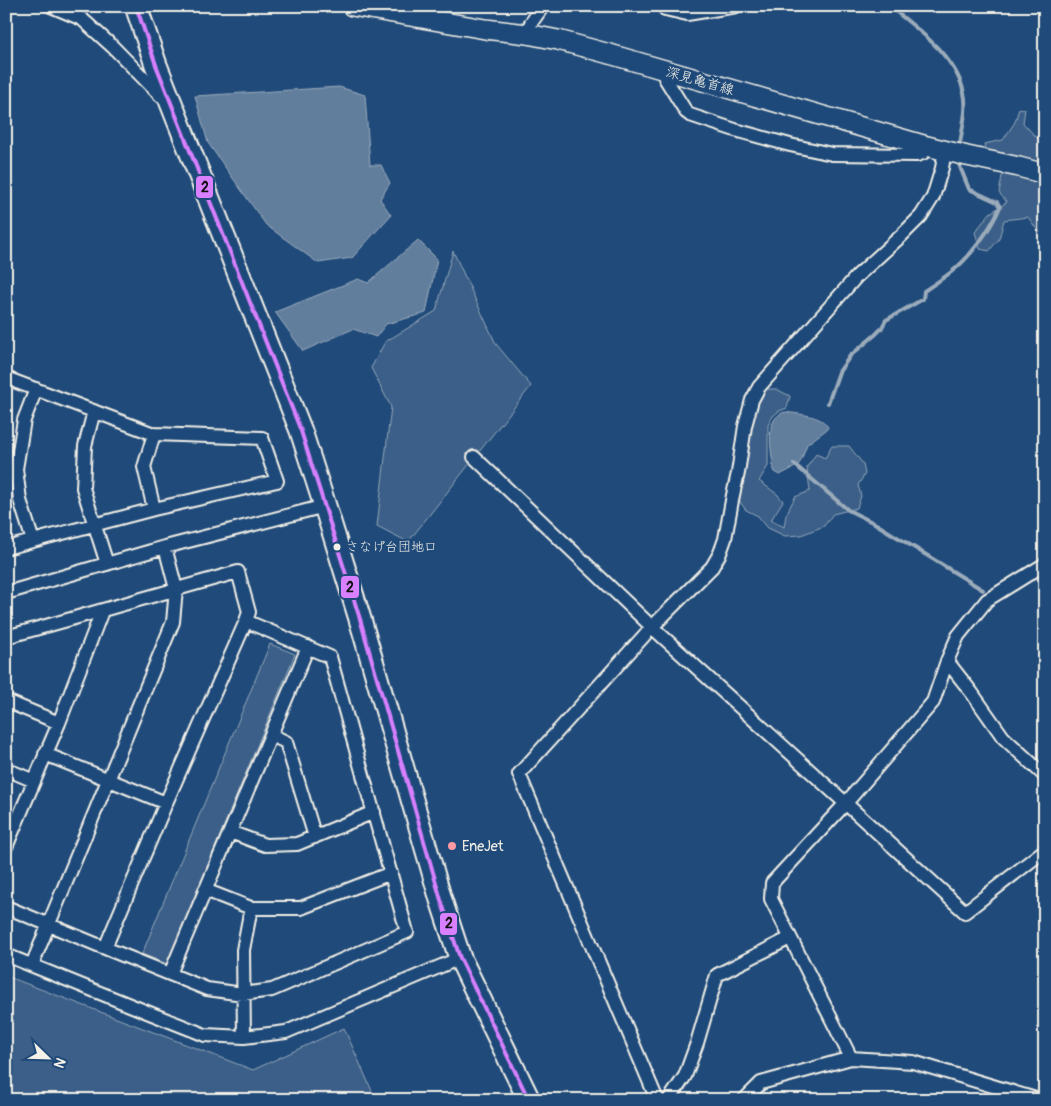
<svg xmlns="http://www.w3.org/2000/svg" width="1051" height="1106" font-family="Pangolin,'Klee One',sans-serif">
  <style>
    .green { fill: #3a5f88; stroke: #97a8b8 }
    .water { fill: #627e9d; stroke: #9cacbb }
    .lines { fill: none; stroke-linecap: round; stroke-linejoin: round }
    .stream { stroke: #9cacbb; stroke-width: 4 }
    .minor-casing { stroke: #f4f1e8; stroke-width: 16 }
    .secondary-casing { stroke: #f4f1e8; stroke-width: 22 }
    .trunk-casing { stroke: #f4f1e8; stroke-width: 25 }
    .minor { stroke: #1f4a7a; stroke-width: 12 }
    .secondary { stroke: #1f4a7a; stroke-width: 19 }
    .trunk { stroke: #1f4a7a; stroke-width: 21 }
    .bus-1-casing { stroke: #1f4a7a; stroke-width: 8 }
    .bus-1 { stroke: #d880ff; stroke-width: 4 }
    .bus-dot { fill: #f4f1e8; stroke: #1f4a7a; stroke-width: 2 }
    .poi-dot { fill: #ff9aa2; stroke: #1f4a7a; stroke-width: 2 }
    .labels { text-anchor: middle; dominant-baseline: central; stroke-width: 4.5; stroke-linejoin: round; paint-order: stroke }
    .bus-label { font-size: 13px; fill: #f4f1e8; stroke: #1f4a7a; text-anchor: start }
    .street-label { font-size: 14px; fill: #f4f1e8; stroke: #1f4a7a }
    .poi-label { font-size: 14px; fill: #f4f1e8; stroke: #1f4a7a; text-anchor: start }
    .line-badge { stroke: #1f4a7a; stroke-width: 2 }
    .pale-badge-label { font-size: 14px; text-anchor: middle; font-weight: bold; fill: #111 }
  </style>
  <rect width="100%" height="100%" fill="#1f4a7a"/>
  <filter id="ink" filterUnits="userSpaceOnUse"><feTurbulence type="fractalNoise" baseFrequency=".02" numOctaves="2"/><feDisplacementMap in="SourceGraphic" scale="10" xChannelSelector="R" yChannelSelector="G"/><feConvolveMatrix kernelMatrix="1 2 1 2 8 2 1 2 1" color-interpolation-filters="sRGB"/></filter>
  <g filter="url(#ink)">
    <!-- green -->
    <path class="green" d="M1019,108L1025,109L1023,123L1038,139L1045,133V155L1038,162L1033,174L1045,177V234L1038,231L1028,217L1004,220L999,239L989,251L980,249L975,232L990,213L1007,202L999,193L1002,176L1010,171L986,152L984,144L1003,140L1015,122Z
      M453,251L496,344L531,386L408,542L377,526L391,407L371,368L385,342L436,311Z
      M764,389H776L790,396L787,408L779,411L773,416L768,425V466L759,481L777,494L783,501L771,520L784,527L786,515L795,497L810,491L807,467L816,454L825,458L832,446H849L863,464L865,474L858,485L861,496L857,508L833,514L824,526L801,535L785,536L768,528L758,516L746,510L737,498L749,422Z
      M270,644L295,654L167,964L142,954Z
      M6,976L253,1070L344,1028L376,1100H6Z"/>
    <!-- water -->
    <path class="water" d="M339,87L365,95L370,165H381L390,183L380,199L391,215L352,258L318,263L266,225L208,143L195,96Z
      M418,240L437,259L426,313L386,324L376,337L353,329L303,351L275,312L358,279L368,283Z
      M785,412C797,414 824,415 828,428L826,430L807,444L801,461L797,466L780,475L775,472L773,468C772,451 763,418 785,412Z"/>
    <g class="lines">
      <!-- stream -->
      <path class="stream" d="M889,6C917,29 956,56 964,93C968,109 962,128 960,144
        M828,403L839,372L850,356L875,335L881,329L886,320L923,299L924,291C933,285 942,279 950,273C969,259 991,229 1000,207L997,202L969,189L958,162
        M794,464L848,510L876,524L983,590"/>
      <defs>
        <path id="minor" d="M51,6L82,19L113,47L161,96
          M665,9L687,14L737,6
          M527,34L531,23L543,6
          M665,70V78L686,112L690,115L735,130L790,145L832,154L917,155L923,153L927,146
          M6,378L154,434L262,438L277,481L154,509L6,548
          M94,411L85,446L83,488L107,564
          M474,457L652,627L965,912L1045,850
          M154,509L144,467L154,434
          M33,541L20,500L16,469L24,420L36,389
          M6,593L165,547L325,506
          M6,637C84,616 161,593 238,572L249,612L246,621L166,803L105,948
          M947,661L972,693L1003,737L1045,776
          M6,701L59,723
          M271,735L286,742L315,837
          M45,754L166,803
          M6,769L34,781
          M230,832L265,845L297,844L374,812
          M6,847L59,723L102,611
          M205,890L251,908H301L391,873
          M6,907L105,948L207,989L243,994L272,990L407,932L330,657L246,621
          M6,955L152,1014L205,1035L244,1037L286,1032L460,958
          M32,965L173,622L176,589L165,547
          M170,974L308,647
          M244,1037L243,950L251,908
          M851,1058L771,899L772,883L846,803L933,702L947,661L958,636L987,600L1045,564
          M658,1100L655,1095L519,774L652,627L712,567L720,553L725,539L733,495L738,473L745,426L752,400L759,387L857,276L901,236L921,216L933,197L942,168L945,150
          M669,1100L685,1076L697,1043L717,975L790,938
          M744,1100L761,1083L851,1058L913,1062L1039,1100"/>
        <path id="secondary" d="M352,6L485,29L527,34L558,40L613,55L927,146L967,156L1019,167L1045,174"/>
        <path id="trunk" d="M136,6L156,65L301,431L325,506L360,619L441,900L460,958L529,1100"/>
      </defs>
      <!-- minor casing -->
      <use href="#minor" class="minor-casing"/>
      <!-- secondary casing -->
      <use href="#secondary" class="secondary-casing"/>
      <!-- trunk casing -->
      <use href="#trunk" class="trunk-casing"/>
      <!-- minor -->
      <use href="#minor" class="minor"/>
      <!-- secondary -->
      <use href="#secondary" class="secondary"/>
      <!-- trunk -->
      <use href="#trunk" class="trunk"/>
      <defs>
        <path id="bus-1" d="M136,6L156,65L301,431L360,619L441,900L460,958L529,1100"/>
      </defs>
      <!-- bus-1 casing -->
      <use href="#bus-1" class="bus-1-casing"/>
      <!-- bus-1 -->
      <use href="#bus-1" class="bus-1"/>
    </g>
  </g>
  <!-- markers -->
  <circle class="bus-dot" cx="337" cy="547" r="4.5"/>
  <circle class="poi-dot" cx="452" cy="846" r="5"/>
  <g class="labels">
    <!-- bus labels -->
    <g class="bus-label">
      <text x="346" y="547">さなげ台団地口</text>
    </g>
    <!-- street labels -->
    <g class="street-label">
      <text transform="translate(700 81) rotate(16)">深見亀首線</text>
    </g>
    <!-- poi labels -->
    <g class="poi-label">
      <text x="462" y="846">EneJet</text>
    </g>
  </g>
  <g class="line-badge">
    <rect x="195" y="175" width="19" height="24" rx="5" fill="#d880ff"/>
    <rect x="340" y="575" width="20" height="24" rx="5" fill="#d880ff"/>
    <rect x="439" y="912" width="19" height="24" rx="5" fill="#d880ff"/>
  </g>
  <g class="pale-badge-label">
    <text x="205" y="192">2</text>
    <text x="350" y="592">2</text>
    <text x="449" y="928">2</text>
  </g>
  <!-- margin -->
  <rect width="1051" height="1106" fill="none" stroke="#1f4a7a" stroke-width="25"/>
  <rect x="12" y="12" width="1026" height="1081" fill="none" stroke="#f4f1e8" stroke-width="2" filter="url(#ink)"/>
  <!-- north arrow -->
  <g transform="translate(48 1058) rotate(113)" stroke="#1f4a7a" stroke-width="4" paint-order="stroke">
  <path d="M0-4L9 19L0 12L-9 19Z" fill="#f4f1e8"/>
  <text y="-8" font-size="14" font-weight="bold" text-anchor="middle" fill="#f4f1e8">N</text>
  </g>
</svg>
